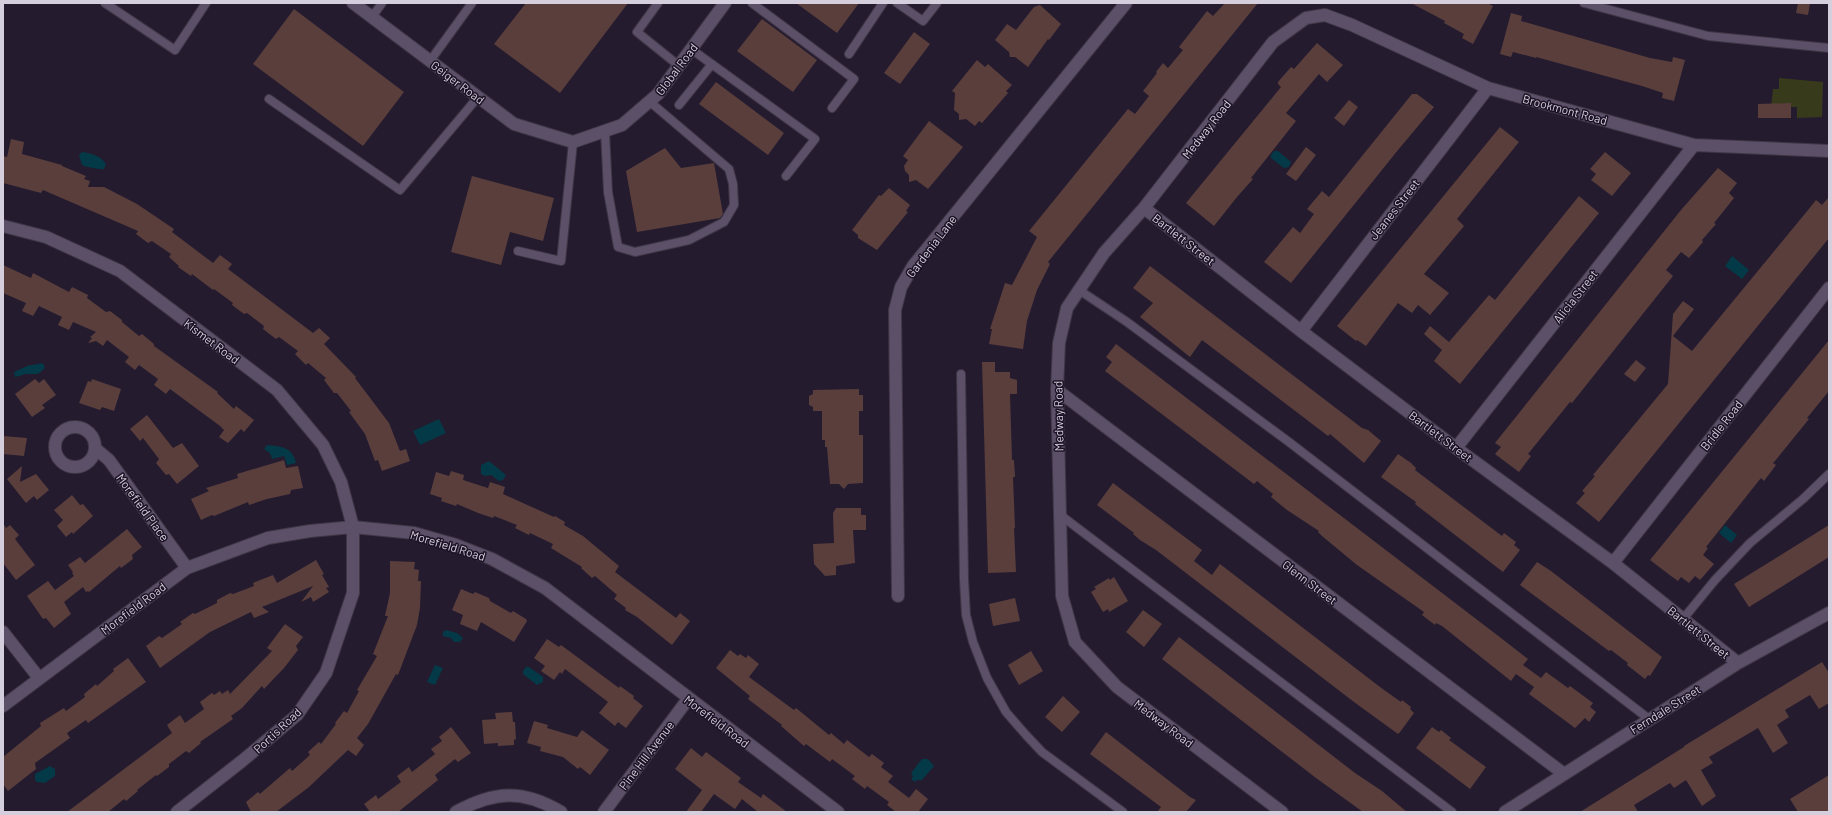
<svg xmlns="http://www.w3.org/2000/svg" width="1832" height="815" font-family="Barlow,sans-serif">
  <style>
    .green { fill: #373b1b }
    .water { fill: #043947 }
    .building { fill: #593e3c }
    .lines { fill: none; stroke-linecap: round; stroke-linejoin: round }
    .service-casing { stroke: #3e3646; stroke-width: 10 }
    .minor-casing { stroke: #3e3646; stroke-width: 14 }
    .service { stroke: #5b5067; stroke-width: 8 }
    .minor { stroke: #5b5067; stroke-width: 12 }
    .labels { text-anchor: middle; dominant-baseline: central; stroke-width: 3; stroke-linejoin: round; paint-order: stroke }
    .street-label { font-size: 12px; fill: #d5cfdd; stroke: #1c1225 }
  </style>
  <rect width="100%" height="100%" fill="#251b2f"/>
  <!-- green -->
  <path class="green" d="M1779,78L1823,82L1822,117L1797,118V107H1771L1773,89H1779Z"/>
  <!-- water -->
  <path class="water" d="M1274,151H1278L1291,162L1289,167L1284,168L1271,158V155Z
    M82,152C91,153 101,156 106,164L104,169C102,170 85,167 82,165L79,155Z
    M1732,256L1749,270L1742,279L1725,266Z
    M43,363L45,368L38,374H26L15,377L14,372L27,366Z
    M439,419L446,433L420,445L413,431Z
    M267,445C280,446 293,447 296,463L287,465L284,456L272,459L270,453L264,449Z
    M489,461L506,475L503,480L499,481L491,475L485,476L481,474V465Z
    M1725,525L1737,535L1731,543L1719,533Z
    M446,630L457,633L463,638L460,642H454L451,638L443,636V632Z
    M435,665L443,668L435,685L427,682Z
    M526,667H529L543,677V682L537,685L523,674V671Z
    M922,759H928L934,766L922,780H917L915,782L911,779L913,777L911,773Z
    M50,766L55,769V776L45,783L37,782L35,780V774Z"/>
  <!-- building -->
  <path class="building" d="M526,3H628L560,93L494,44Z
    M796,3H859L837,33Z
    M1225,3H1258L1048,262L1050,264L1037,290L1027,321L1023,349L989,344L992,329H990L1005,283L1012,285L1037,237L1029,231L1128,109L1135,114L1149,96L1143,91L1157,73L1156,72L1163,63L1168,68L1183,50L1179,47L1207,11L1213,16Z
    M1411,3H1487L1493,6L1473,44L1462,38L1464,34L1444,23L1445,21Z
    M1798,3H1810L1808,15L1796,13Z
    M1040,5L1061,24L1049,40L1048,39L1028,67L1015,57H1010L1009,52L995,40L1007,24L1016,30L1034,7Z
    M294,9L404,92L363,146L253,64Z
    M1511,13L1522,16L1521,21L1650,58L1672,62L1673,57L1685,60L1674,101L1662,98L1663,93L1642,86L1536,57V58L1513,52L1511,57L1500,54Z
    M762,19L817,60L793,92L737,51Z
    M914,32L930,44L900,84L884,73Z
    M1317,43L1343,65L1327,82L1319,74L1286,113L1296,121L1251,178L1253,179L1237,197L1214,226L1186,203L1281,87L1278,84V82L1291,67L1294,69Z
    M977,60L985,67L988,64L1012,85L1006,91L1008,93L982,123L979,121L975,126L966,119L959,120V114L954,110L955,93L952,91Z
    M716,82L784,133L768,155L699,104Z
    M1412,94H1417L1434,107L1398,150L1291,283L1264,262L1293,227L1300,233L1314,214L1307,209L1322,191L1329,197Z
    M1349,100L1358,107L1344,126L1334,118Z
    M1791,103V118H1758V104Z
    M929,121L963,147L928,189L916,180L909,182V175L905,171L904,166L908,160L903,156Z
    M1500,127L1519,142L1457,219L1464,226L1424,274L1449,293L1430,315L1418,305L1412,313L1398,303L1366,346L1357,340L1356,341L1337,326Z
    M11,139L24,142L22,154L62,165V166L86,176L84,179L90,181L88,187H104L137,204L174,229L172,232L213,263L220,255L232,264L228,269L313,333L319,328L330,338L324,344L356,377L355,378L389,423L400,451L406,449L410,461L382,471L378,460L375,461L365,434L349,412L351,411L337,393H334L324,380L326,378L308,363L306,365L295,354L298,351L279,337L276,339L263,329L264,326L247,313L244,314L232,305L233,303L214,289L213,290L192,274L191,276L178,267L179,266L169,257L171,254L152,241L148,243L136,234L138,231L43,190L41,193L3,183V156L7,157Z
    M1306,147L1316,155L1296,181L1286,174Z
    M665,148L681,168L714,163L723,214L720,218L637,232L626,171Z
    M1605,152L1631,173L1612,196L1591,180L1596,174L1590,169Z
    M1718,168L1737,183L1729,193L1734,198L1714,223L1716,224L1702,240L1703,242L1689,258L1681,252L1666,270L1673,276L1572,403L1570,402L1528,454L1531,456L1519,472L1495,454L1501,447L1495,443L1681,210Z
    M472,176L554,198L543,241L510,232L501,265L451,252Z
    M889,188L910,205L906,211L908,212L877,250L858,238V235L852,230L879,195L881,196Z
    M1579,196L1599,213L1460,384L1434,361L1442,350L1424,334L1430,326L1449,342L1489,295L1495,300Z
    M1829,197V238L1599,522L1576,503L1585,493L1582,491L1595,476L1593,475L1668,384L1673,314L1683,301L1694,309L1673,336L1692,351L1808,210L1816,200L1822,205Z
    M3,265L31,278L33,273L69,292L72,287L88,295L87,298L106,312L110,311L122,320V322L139,336L142,334L154,344V346L218,392L217,393L234,409L236,406L254,420L244,432L241,429L228,443L219,437L224,430L220,426L170,389L166,394L154,385L158,379L139,365L135,370L125,362L129,357L107,340L103,346L96,341L88,343L92,338L90,337L96,332L73,322L69,330L58,325L62,317L39,306L33,316L22,311L26,303L3,293Z
    M1150,266L1362,428L1368,430L1381,441L1364,463L1330,434L1328,436L1202,340L1190,357L1140,317L1153,303L1133,288Z
    M1829,340V391L1807,418L1809,419L1775,461L1773,463L1776,465L1764,481L1761,478L1706,547L1708,548L1703,555L1714,564L1700,580L1695,576L1689,583L1681,577L1678,581L1671,576L1650,560Z
    M1116,344L1501,638L1528,659L1523,665L1541,678L1546,672L1568,688L1570,686L1593,703L1590,707L1596,712L1589,722L1585,718L1575,728L1529,694L1534,687L1516,674L1511,681L1442,626L1436,623L1435,625L1422,615L1424,612L1357,565L1322,536L1318,532L1319,531L1287,510L1271,497L1273,494L1257,481L1254,484L1105,371L1112,362L1106,357Z
    M1636,360L1646,368L1635,382L1624,374Z
    M982,362H995V372H1010V378L1017,380V394H1010L1012,460H1014L1015,477H1013L1015,528H1014L1016,572L988,573Z
    M35,379L39,383L44,379L56,395L42,405L45,408L32,417L15,394Z
    M92,379L121,389L114,411L102,407L100,410L79,403L88,381L91,382Z
    M859,389V395H863V411H859V435H863V483L848,484L844,489L839,484H830L827,447H825V440H822V411H813V407L809,405V396L813,394V390Z
    M147,415L173,448L182,443L199,466L177,484L169,474L166,475L156,463L159,459L143,438L140,441L130,429Z
    M3,436L27,438L24,456L3,454Z
    M1398,454L1411,463L1416,468L1415,470L1502,536L1504,533L1516,542L1514,545L1520,550L1503,572L1415,504L1416,502L1381,477Z
    M284,460L286,468L298,466L303,488L291,490L290,494L267,499L249,505L248,502L214,516L212,515L201,520L191,499L209,491L206,488L238,478L237,474Z
    M22,466L20,482L36,474L49,490L37,500L34,496L26,503L7,479Z
    M451,471L464,475L463,480L488,488L490,482L505,487L503,494L554,517L555,516L565,522L564,525L583,536L619,566L615,572L676,618L680,613L690,621L672,645L637,617L625,610L626,608L614,599L617,595L595,576L592,578L581,568L582,567L551,548L553,544L530,533L529,535L515,528L517,525L494,516L493,518L478,513L457,504L456,506L441,501L442,498L430,494L436,472L449,476Z
    M1113,483L1202,550L1194,561L1212,575L1220,564L1380,687L1401,702L1402,700L1411,707L1410,709L1414,713L1400,732L1398,734L1354,702L1156,550L1140,540L1133,534L1134,533L1097,505Z
    M72,495L80,505L83,504L93,516L73,534L72,532L66,537L57,526L63,520L54,510Z
    M836,508H861V515H866V530H853L855,563L836,566V575L825,576L814,564L813,544L834,543L833,513Z
    M3,523L6,528L10,525L19,535L15,539L35,565L16,580L3,563Z
    M1829,525V557L1749,607L1734,584Z
    M127,529L142,547L132,555L133,559L121,568L120,566L89,592L88,591L86,592L83,587L64,602L71,614L54,628L46,618L43,619L27,596L48,581L55,590L74,576L72,573L73,572L68,565L80,557L85,563Z
    M316,560L324,574L322,575L329,587L326,588L329,592L313,602L311,597L301,602L313,586L262,607L269,612L254,618L251,612L210,632L160,668L146,646L159,636L162,638L182,624L180,622L193,613L195,614L217,603V600L230,593L233,594L254,586L253,583L273,575L277,583Z
    M390,561L415,562L414,569L419,570L418,581H421L420,608L417,625L398,675L396,674L368,724L357,738L364,745L356,756L348,750L309,787L276,812H251L246,802L258,792L260,794L261,793L290,768L292,771L310,755L308,752L319,742L321,744L336,724L335,723L344,711L347,713L359,691L357,690L377,656L373,654L388,616H385L390,593Z
    M1537,562L1551,571L1662,657L1650,676L1648,675L1645,679L1627,665L1628,663L1611,650L1609,651L1520,585Z
    M1114,577L1128,601L1109,612L1108,609L1103,612L1091,592L1096,589L1094,587L1109,578L1110,580Z
    M461,589L473,594L475,592L489,598L490,601L511,613L513,611L526,619L527,621L514,642L481,622L477,631L460,624L463,615L452,610Z
    M1015,598L1020,621L993,626L989,604Z
    M1143,610L1162,624L1144,647L1126,632Z
    M285,624L303,637L296,646L298,650L284,668L264,689L262,686L242,708L231,716L233,719L200,742L201,743L189,753L186,751L169,764V767L157,776L156,775L137,790L138,791L126,801L124,799L108,812H67L172,733L167,725L180,715L185,723L204,709L200,702L212,693L214,695L220,691L222,694L228,690L230,694L272,651L267,648Z
    M1179,637L1355,773L1382,791L1407,812H1363L1316,778L1162,659Z
    M547,639L559,647L561,645L619,688L620,686L634,696L633,698L643,706L626,728L618,722L615,726L599,713L608,702L565,669L562,674L560,672L554,680L541,671L545,666L534,658Z
    M730,650L738,656L740,654L746,658L748,655L759,664L749,677L794,710L796,708L829,735L831,733L844,744L847,740L869,757L872,754L884,763L881,767L893,776L888,782L909,798L916,789L928,799L918,812H896L887,805L889,802L867,786L865,789L852,779L855,776L832,759L830,762L806,744L804,746L781,726L782,725L748,699L750,696L716,668Z
    M1031,651L1043,671L1019,685L1008,665Z
    M128,658L146,682L88,723L86,720L67,733L70,738L35,763L36,769L8,791L3,784V757L41,726L40,723L64,708L66,711L85,697L84,694L96,684L97,686L114,671L113,669Z
    M1822,662L1829,673V703L1819,709L1810,695L1785,710L1789,717L1777,725L1788,743L1773,753L1758,728L1709,757L1713,763L1701,770L1716,796L1702,806L1686,780L1674,788L1670,783L1634,805L1638,812H1580L1684,747V746Z
    M1063,696L1080,712L1062,732L1045,717Z
    M512,712L513,722H515L516,740L514,739V745L498,746V743L484,744L482,720L496,719L495,713Z
    M534,721L548,725L547,728L577,737L582,730L609,750L590,775L580,767L578,769L563,757L540,751L541,747L527,743Z
    M451,727L471,753L458,762L455,759L435,775L438,780L398,812H370L364,804L376,795L378,799L401,782L397,776L409,767L412,772L435,754L431,749L442,741L439,737Z
    M1432,727L1439,732L1441,730L1451,738L1449,740L1486,767L1470,789L1416,748Z
    M1106,732L1190,797L1196,800L1186,812H1157L1161,807L1090,754Z
    M691,748L702,757L706,752L741,778L738,782L761,798L763,794L787,812H758L742,799L735,809L714,794L701,812H686L702,790L675,769Z
    M1829,775V812H1798L1790,799Z"/>
  <g class="lines">
    <defs>
      <path id="service" d="M105,3L175,50L206,3
        M658,3L637,32L678,65
        M752,3L854,79L832,108
        M897,3L923,21L937,3
        M1584,3L1708,36L1829,48
        M372,17L382,3
        M691,49L815,139L786,176
        M849,54L883,3
        M430,61L472,3
        M269,99L400,190L478,97
        M679,105L712,64
        M605,131L608,192L618,247L635,252L689,240L724,222L734,205L733,184L729,169L649,101
        M518,251L561,261L573,142
        M1079,290L1127,322L1289,442L1649,719
        M961,374L964,579L966,615L973,642L987,678L1006,712L1026,735L1042,752L1123,812
        M1059,514L1452,812
        M1683,619L1715,580L1750,543L1803,499L1829,474"/>
      <path id="minor" d="M353,3L514,124L573,142L622,125L658,94L725,3
        M1144,208L1301,331L1456,448L1613,563L1738,663
        M3,226L46,237L120,271L277,390L323,445L341,482L353,527V593L326,673L297,715L242,761L177,812
        M1301,331L1488,88
        M1057,390L1564,774
        M55 447a20 20 0 1 1 40 0a20 20 0 1 1-40 0Z
        M1456,448L1694,145
        M96,449L109,460L187,568
        M1613,563L1829,288
        M898,596L895,310L901,287L913,266L1126,3
        M3,632L39,678
        M3,706L187,568L268,538L310,531L353,527L414,533L456,545L492,559L545,588L838,812
        M456,812C494,791 523,789 561,812
        M604,812L688,699
        M1282,812L1117,687L1075,642L1062,596L1057,390L1059,343L1067,308L1104,253L1144,208L1273,42L1306,18L1325,15L1352,25L1488,88L1694,145L1829,151
        M1505,812L1738,663L1829,613"/>
    </defs>
    <!-- service casing -->
    <use href="#service" class="service-casing"/>
    <!-- minor casing -->
    <use href="#minor" class="minor-casing"/>
    <!-- service -->
    <use href="#service" class="service"/>
    <!-- minor -->
    <use href="#minor" class="minor"/>
  </g>
  <g class="labels">
    <!-- street labels -->
    <g class="street-label">
      <text transform="translate(676 69) rotate(-53)">Global Road</text>
      <text transform="translate(458 82) rotate(37)">Geiger Road</text>
      <text transform="translate(1565 109) rotate(15)">Brookmont Road</text>
      <text transform="translate(1206 129) rotate(-52)">Medway Road</text>
      <text transform="translate(1394 209) rotate(-52)">Jeanes Street</text>
      <text transform="translate(1184 239) rotate(38)">Bartlett Street</text>
      <text transform="translate(931 246) rotate(-53)">Gardenia Lane</text>
      <text transform="translate(1575 296) rotate(-52)">Alicia Street</text>
      <text transform="translate(212 341) rotate(37)">Kismet Road</text>
      <text transform="translate(1058 416) rotate(-91)">Medway Road</text>
      <text transform="translate(1721 425) rotate(-52)">Bridle Road</text>
      <text transform="translate(1441 436) rotate(37)">Bartlett Street</text>
      <text transform="translate(143 507) rotate(54)">Morefield Place</text>
      <text transform="translate(448 545) rotate(17)">Morefield Road</text>
      <text transform="translate(1310 582) rotate(37)">Glenn Street</text>
      <text transform="translate(133 608) rotate(-37)">Morefield Road</text>
      <text transform="translate(1699 632) rotate(39)">Bartlett Street</text>
      <text transform="translate(1665 709) rotate(-32)">Ferndale Street</text>
      <text transform="translate(717 721) rotate(37)">Morefield Road</text>
      <text transform="translate(1164 723) rotate(37)">Medway Road</text>
      <text transform="translate(277 730) rotate(-43)">Portis Road</text>
      <text transform="translate(646 755) rotate(-53)">Pine Hill Avenue</text>
    </g>
  </g>
  <!-- border -->
  <rect width="1832" height="815" fill="none" stroke="#d5cfdd" stroke-width="8"/>
</svg>
